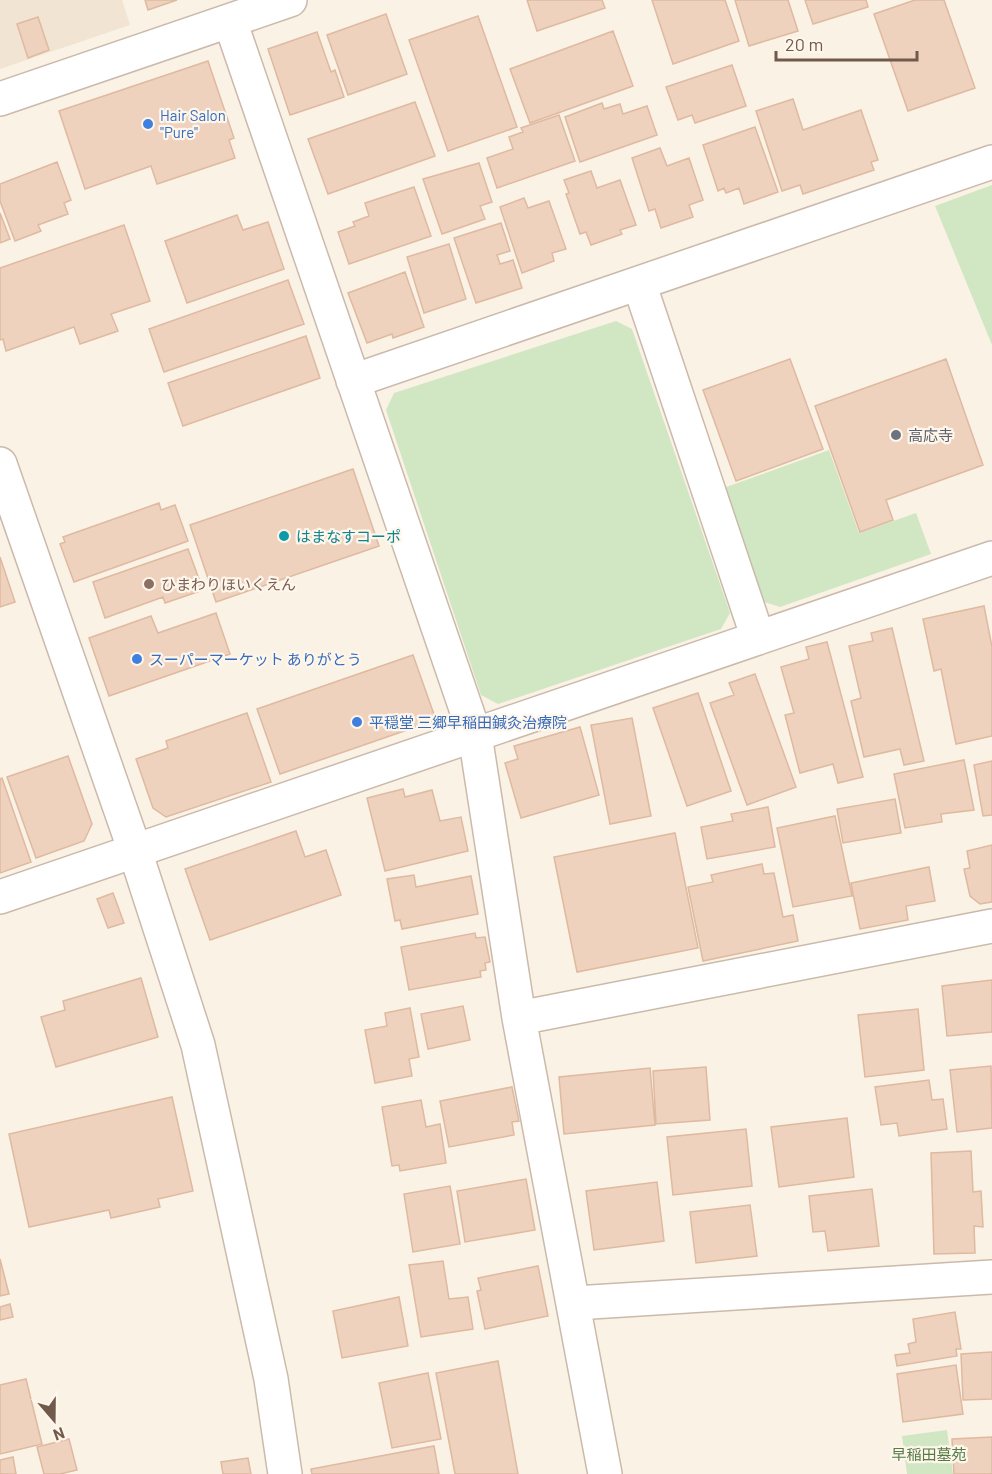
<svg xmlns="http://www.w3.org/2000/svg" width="992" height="1474" font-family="Barlow,'Noto Sans JP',sans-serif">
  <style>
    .residential { fill: #f1e4d3 }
    .green { fill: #d1e7c4 }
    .building { fill: #eed2be; stroke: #dfb9a0; stroke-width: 1.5 }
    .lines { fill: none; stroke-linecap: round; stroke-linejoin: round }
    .minor-casing { stroke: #cbbaac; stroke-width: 36 }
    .minor { stroke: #fff; stroke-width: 33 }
    .shop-dot { fill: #3f7fe0; stroke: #fef6ea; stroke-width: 2 }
    .worship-dot { fill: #6b7280; stroke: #fef6ea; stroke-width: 2 }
    .culture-dot { fill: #0f9aa8; stroke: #fef6ea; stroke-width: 2 }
    .education-dot { fill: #8d6e63; stroke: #fef6ea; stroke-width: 2 }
    .labels { text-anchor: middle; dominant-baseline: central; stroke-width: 4.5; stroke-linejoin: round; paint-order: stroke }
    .shop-label { font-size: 15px; fill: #366cbe; stroke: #fef6ea; text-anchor: start }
    .worship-label { font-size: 15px; fill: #5b616d; stroke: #fef6ea; text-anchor: start }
    .culture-label { font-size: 15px; fill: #0d838f; stroke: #fef6ea; text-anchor: start }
    .education-label { font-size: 15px; fill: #785e54; stroke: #fef6ea; text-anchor: start }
    .park-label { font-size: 15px; fill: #557b47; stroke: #fef6ea }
  </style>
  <rect width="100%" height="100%" fill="#faf2e4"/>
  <!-- residential -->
  <path class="residential" d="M0,0H122L130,25L0,69Z"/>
  <!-- green -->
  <path class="green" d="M992,185V345L935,206Z
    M616,321L632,329L730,613L721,629L498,704L481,695L386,410L394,393Z
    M829,450L859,533L916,513L931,554L780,607L758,600L718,490Z
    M947,1430L953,1474H907L902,1436Z"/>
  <!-- building -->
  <path class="building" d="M145,0H177L148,10Z
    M527,0H602L605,8L537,31Z
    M652,0H725L739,41L673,64Z
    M735,0H788L798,31L749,46Z
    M805,0H866L868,7L813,24Z
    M915,0H944L975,88L908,111L874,14Z
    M386,14L407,74L348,95L327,35Z
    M478,16L517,127L448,151L409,40Z
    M38,17L49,50L28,58L17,24Z
    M613,31L633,86L530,123L510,69Z
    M317,32L331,72L335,70L344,97L290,115L268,49Z
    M208,61L234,138L229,140L235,158L157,184L151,166L85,189L59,111Z
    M732,65L746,106L695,123L692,115L678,120L666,87Z
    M793,99L803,130L861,110L878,160L871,162L874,170L803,194L800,185L782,191L756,111Z
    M415,102L435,156L328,194L308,139Z
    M602,103L604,109L620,104L623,114L647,106L657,135L580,162L565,117Z
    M559,115L575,161L497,188L487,158L513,149L509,137L523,132L521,128Z
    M755,127L778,192L744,204L739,188L726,193L724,188L718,191L703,145Z
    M660,148L667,166L689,158L703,200L689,205L693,217L661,228L655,209L649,211L632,158Z
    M57,162L71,200L64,203L68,214L38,225L41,231L15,241L0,201V184Z
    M479,163L492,202L480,206L485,219L442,234L423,179Z
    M591,171L597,188L620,180L636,225L620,230L622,234L591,245L586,232L580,234L566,194L569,193L564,180Z
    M414,187L431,236L349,264L338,232L355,226L353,222L369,216L365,203Z
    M524,198L528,208L549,201L566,249L552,253L554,261L522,273L500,207Z
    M0,213L10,239L0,243Z
    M237,215L243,230L268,222L284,269L187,303L165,241Z
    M501,223L510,251L497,255L500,264L513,260L522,288L476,303L454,238Z
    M124,225L150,301L111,314L118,331L80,344L74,327L6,351L3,339L0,340V268Z
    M449,244L466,299L424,313L407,257Z
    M405,272L424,327L393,338L392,334L367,343L348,293Z
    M288,280L304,324L164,372L149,329Z
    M306,336L320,378L183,426L168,383Z
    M790,359L823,449L736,481L703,390Z
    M946,359L983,465L886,500L893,520L860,532L815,406Z
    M353,469L379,546L216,602L190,525Z
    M159,503L161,510L175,505L188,541L74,582L60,544L65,542L63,537Z
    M188,549L203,590L165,603L163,597L105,618L93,582Z
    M0,557L15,602L0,607Z
    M984,606L992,647V736L956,744L941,669L934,671L923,619Z
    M216,613L230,654L109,696L89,638L151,616L158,633Z
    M892,628L924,761L904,765L900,749L864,757L851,701L861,698L849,646L873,641L871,633Z
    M827,642L863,777L838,783L833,764L800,773L785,715L794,713L781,667L809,659L806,647Z
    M413,655L436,720L280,774L257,709Z
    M755,674L796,787L747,805L710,703L734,695L729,683Z
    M698,693L731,791L687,806L653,708Z
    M247,713L271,782L166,817L153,808L136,759L168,748L166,741Z
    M632,718L651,816L610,824L591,725Z
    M580,727L599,795L521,818L505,763L518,759L514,746Z
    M68,756L92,824L84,841L36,858L7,777Z
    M964,760L974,810L941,814L942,822L905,828L894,774Z
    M992,761V815L983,816L974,765Z
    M2,778L31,862L0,873V779Z
    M403,789L405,797L432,790L440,821L461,817L468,851L385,871L367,798Z
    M895,799L901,833L843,843L837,809Z
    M768,807L775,847L707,859L701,827L733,821L731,814Z
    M835,816L852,896L793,907L777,828Z
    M296,831L305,857L326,850L341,895L210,940L185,869Z
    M675,833L698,948L577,972L554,857Z
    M992,845V902L980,904L970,896L964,869L970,868L967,851Z
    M762,864L764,874L774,873L783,917L793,915L798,941L703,961L688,887L713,882L711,875Z
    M929,867L935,901L906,906L908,920L860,929L851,883Z
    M414,875L416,887L471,876L478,914L402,929L400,920L395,921L387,879Z
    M113,893L124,923L108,928L97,899Z
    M475,933L476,938L485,937L490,962L485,963L486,970L480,971L481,977L409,990L401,947Z
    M141,978L158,1037L56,1067L41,1017L65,1010L63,1001Z
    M992,980V1032L947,1036L942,986Z
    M463,1006L470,1040L428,1049L421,1014Z
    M410,1008L419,1057L409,1059L412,1076L375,1083L365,1030L387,1026L385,1013Z
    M918,1009L924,1070L865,1077L858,1015Z
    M991,1066L992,1128L957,1132L950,1070Z
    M706,1067L710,1120L656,1124L653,1071Z
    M650,1068L655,1125L564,1134L559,1077Z
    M929,1080L932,1100L943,1099L947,1129L899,1136L897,1123L881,1125L875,1087Z
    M512,1087L519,1121L512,1122L514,1135L449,1147L440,1101Z
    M172,1097L193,1191L158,1199L160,1207L111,1218L109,1210L29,1227L9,1134Z
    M421,1100L426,1127L440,1124L446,1163L400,1171L399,1165L392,1166L382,1107Z
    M847,1118L854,1177L779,1187L771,1127Z
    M746,1129L752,1186L673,1195L667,1137Z
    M971,1151L973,1192L981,1191L983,1227L974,1226L975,1253L934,1254L931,1153Z
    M526,1179L535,1230L465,1242L457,1191Z
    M657,1182L664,1241L594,1250L586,1191Z
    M450,1186L460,1244L413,1252L404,1194Z
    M872,1189L879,1246L828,1251L825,1231L813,1232L809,1196Z
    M750,1205L757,1256L696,1263L690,1212Z
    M0,1259L9,1294L0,1296Z
    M443,1261L449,1299L468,1297L473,1329L421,1337L409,1265Z
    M538,1266L548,1316L485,1329L477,1291L481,1290L478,1278Z
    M399,1297L408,1346L342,1358L333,1311Z
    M10,1304L13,1317L0,1320V1307Z
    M955,1312L961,1349H956L957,1356L897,1366L895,1355L910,1353L908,1344L916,1342L913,1319Z
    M992,1352V1399L963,1400L961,1354Z
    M498,1361L518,1474H455L436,1373Z
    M956,1365L963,1414L903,1422L897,1374Z
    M428,1373L441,1439L392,1448L379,1383Z
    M26,1379L42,1444L0,1454V1385Z
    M992,1437V1474H954L952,1439Z
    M69,1439L77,1470L60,1474H44L37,1447Z
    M434,1446L439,1474H312L311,1469Z
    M13,1457L16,1474H0V1460Z
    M248,1458L251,1474H223L221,1462Z"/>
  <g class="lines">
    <defs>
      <path id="minor" d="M230,21L475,735L519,1018L605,1474
        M0,99L290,0
        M639,283L758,638
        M353,381L992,162
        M0,464L135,851L198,1045L271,1379L285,1474
        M0,897L992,558
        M519,1018L992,926
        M575,1303L992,1277"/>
    </defs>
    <!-- minor casing -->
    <use href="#minor" class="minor-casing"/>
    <!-- minor -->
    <use href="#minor" class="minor"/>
  </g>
  <!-- markers -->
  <g class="shop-dot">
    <circle cx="148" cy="124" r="6"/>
    <circle cx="137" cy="659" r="6"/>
    <circle cx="357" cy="722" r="6"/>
  </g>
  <circle class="worship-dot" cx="896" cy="435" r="6"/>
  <circle class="culture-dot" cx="284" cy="536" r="6"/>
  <circle class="education-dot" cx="149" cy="584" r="6"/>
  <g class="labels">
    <!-- shop labels -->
    <g class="shop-label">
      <text x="160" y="115">Hair Salon<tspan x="160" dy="17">"Pure"</tspan></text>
      <text x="149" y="659">スーパーマーケット ありがとう</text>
      <text x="369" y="722">平穏堂 三郷早稲田鍼灸治療院</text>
    </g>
    <!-- worship labels -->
    <g class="worship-label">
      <text x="908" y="435">高応寺</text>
    </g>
    <!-- culture labels -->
    <g class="culture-label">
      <text x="296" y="536">はまなすコーポ</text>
    </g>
    <!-- education labels -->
    <g class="education-label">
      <text x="161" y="584">ひまわりほいくえん</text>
    </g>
    <!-- park labels -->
    <g class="park-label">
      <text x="929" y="1454">早稲田墓苑</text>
    </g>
  </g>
  <!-- north arrow -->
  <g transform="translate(54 1420) rotate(160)" stroke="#fef6ea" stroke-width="4.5" paint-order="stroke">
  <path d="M0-4.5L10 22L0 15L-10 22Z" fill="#715a4c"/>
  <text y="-9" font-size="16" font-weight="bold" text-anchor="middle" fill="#715a4c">N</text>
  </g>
  <!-- scale -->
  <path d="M776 51v9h141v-9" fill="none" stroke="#715a4c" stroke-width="3"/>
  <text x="785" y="51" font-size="18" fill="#715a4c" stroke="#fef6ea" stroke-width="4.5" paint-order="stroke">20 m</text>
</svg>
